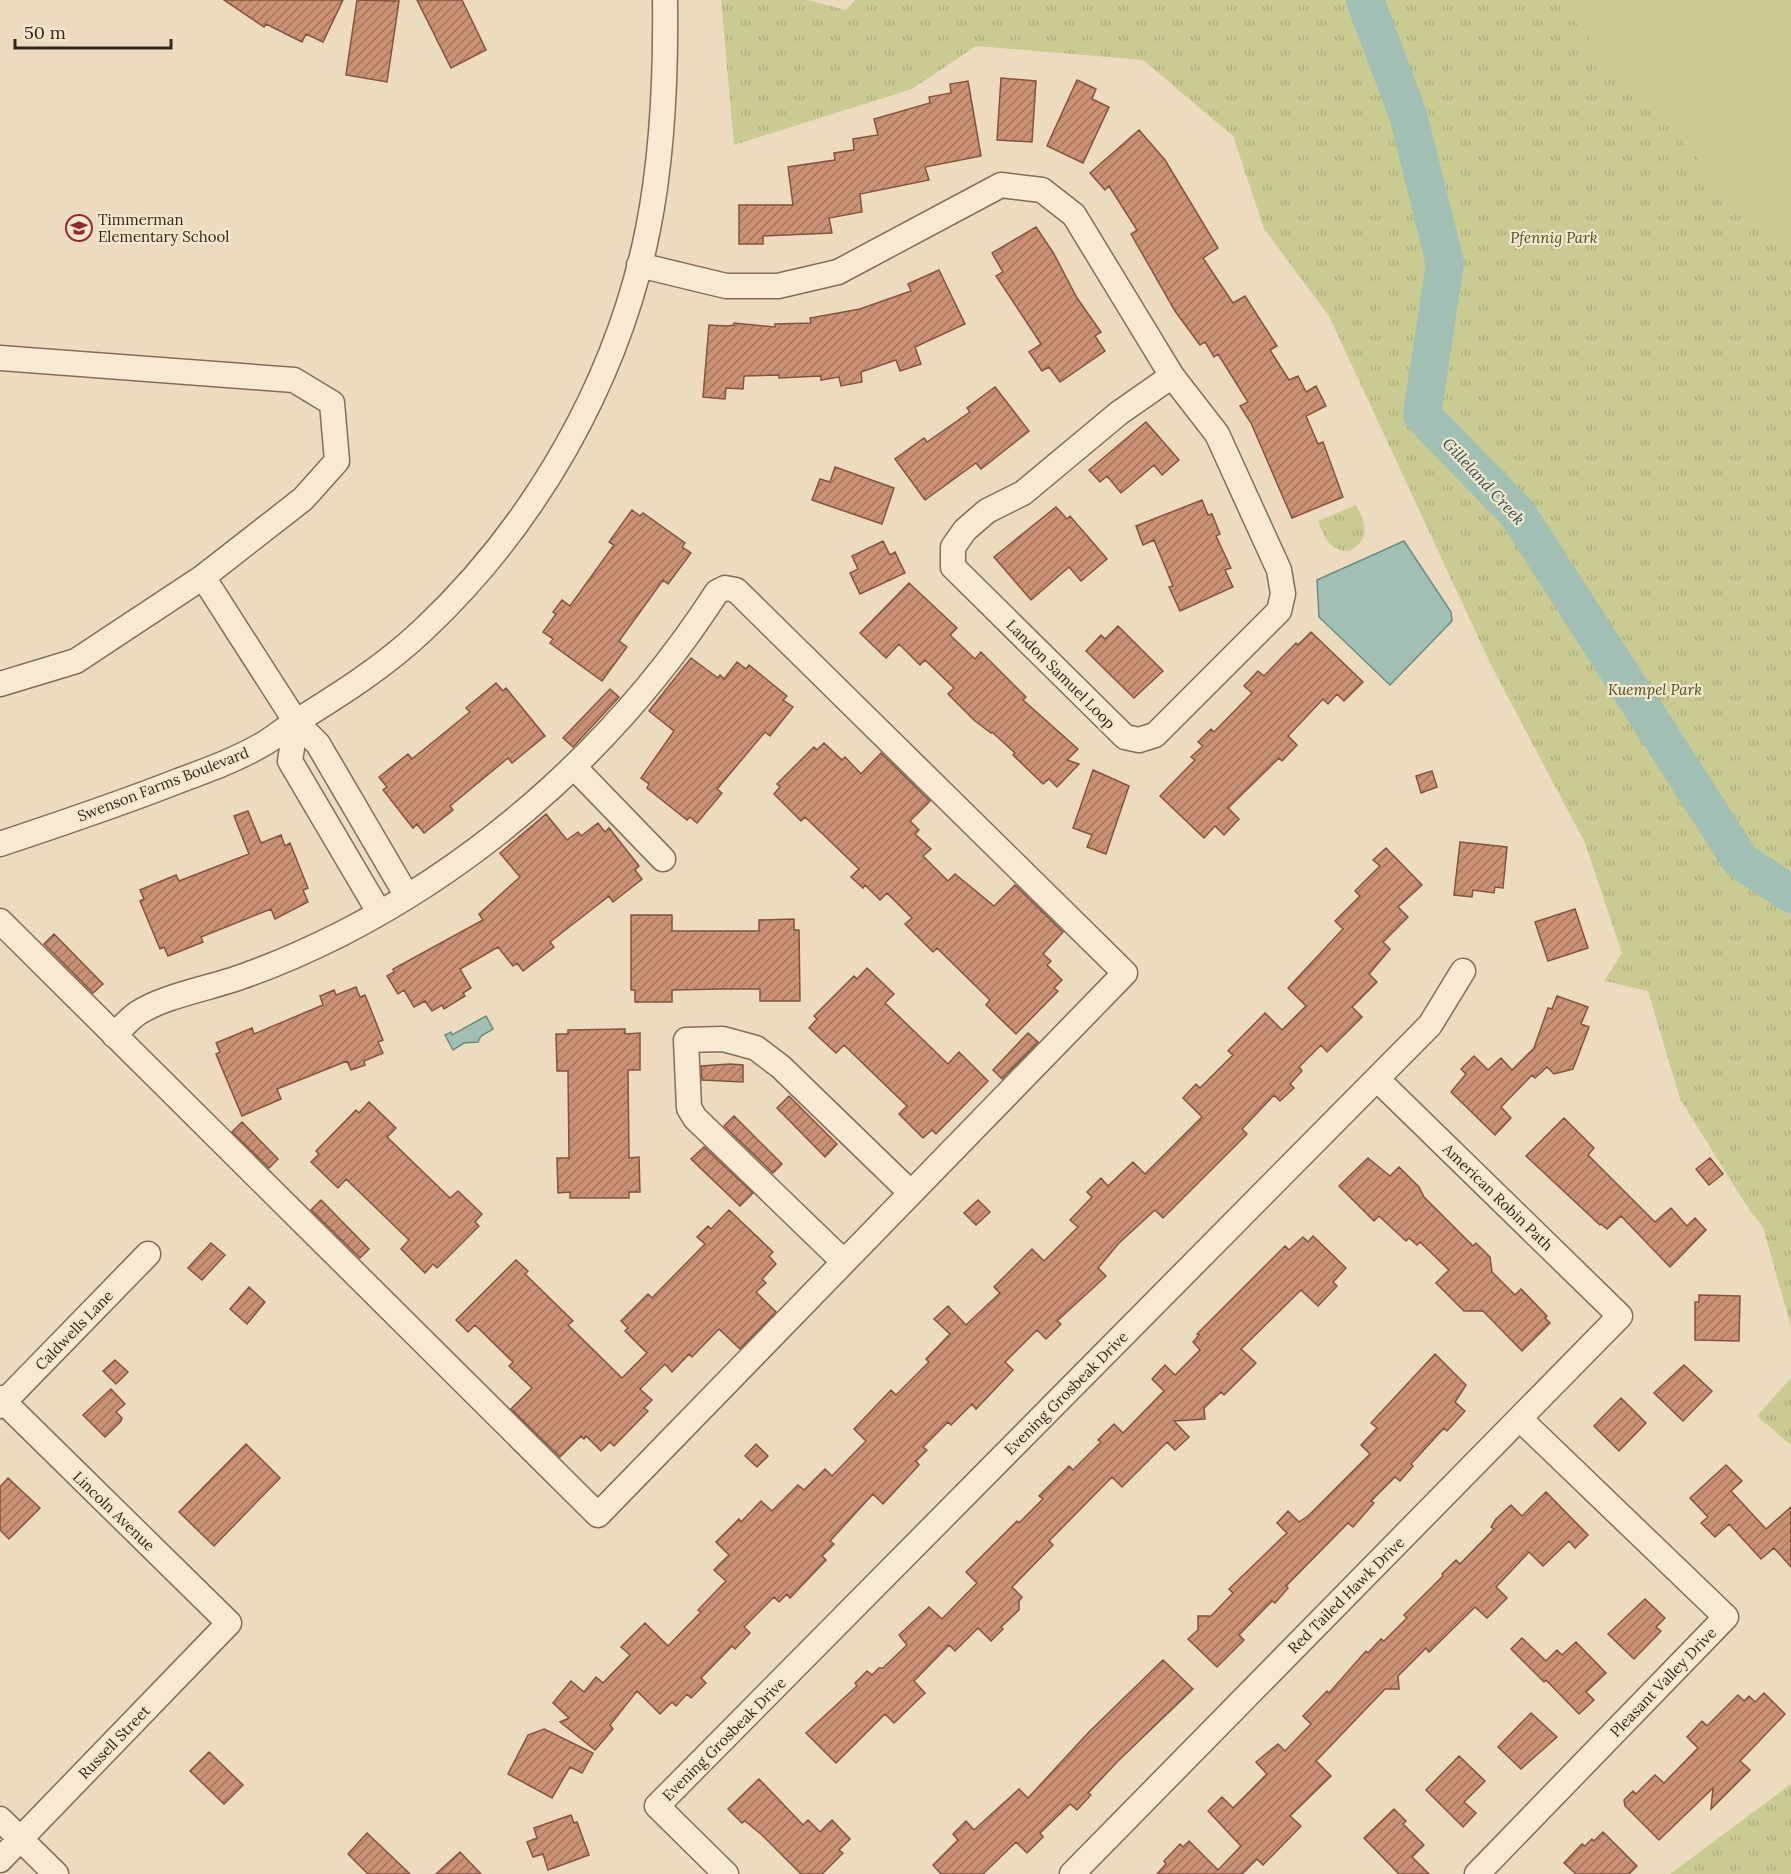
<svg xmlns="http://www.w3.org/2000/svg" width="1791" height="1874" font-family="Lora,serif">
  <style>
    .park { fill: url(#park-tufts) }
    .pitch { fill: #cacb93 }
    .water { fill: #a2bfb4; stroke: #6a8d81; stroke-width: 1.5 }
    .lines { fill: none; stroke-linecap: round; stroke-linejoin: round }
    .river { stroke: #a2bfb4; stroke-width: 38 }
    .building { fill: url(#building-hatch); stroke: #85533e; stroke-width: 1.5 }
    .minor-casing { stroke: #866c58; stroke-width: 27 }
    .minor { stroke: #f8e9d2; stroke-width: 24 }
    .labels { text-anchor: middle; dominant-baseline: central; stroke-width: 4.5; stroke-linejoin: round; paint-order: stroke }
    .poi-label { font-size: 15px; fill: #35261c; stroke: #f5e6ce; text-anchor: start }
    .park-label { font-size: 15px; font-style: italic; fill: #4a5223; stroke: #f5e6ce }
    .street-label { font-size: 15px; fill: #35261c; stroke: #f5e6ce }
    .water-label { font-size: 16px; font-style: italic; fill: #2b554e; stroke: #f5e6ce }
  </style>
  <defs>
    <pattern id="park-tufts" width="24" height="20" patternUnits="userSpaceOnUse" patternTransform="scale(1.5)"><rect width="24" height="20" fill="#cacb93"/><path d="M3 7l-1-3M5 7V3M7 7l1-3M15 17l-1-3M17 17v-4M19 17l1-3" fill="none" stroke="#aeae7e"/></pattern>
    <pattern id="building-hatch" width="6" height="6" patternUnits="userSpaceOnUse" patternTransform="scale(1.5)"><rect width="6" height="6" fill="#cb9175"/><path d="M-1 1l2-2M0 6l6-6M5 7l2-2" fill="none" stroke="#a6765f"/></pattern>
  </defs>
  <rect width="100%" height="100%" fill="#eddbbf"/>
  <!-- park -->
  <path class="park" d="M721,0H807L846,10L855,0H1791V1327L1763,1227L1750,1211L1680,1099L1648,991L1604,981L1622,953L1585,843L1491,665L1329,316L1264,229L1233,136L1143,60L976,46L912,89L734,145Z
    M1356,505C1366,523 1371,539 1350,551C1330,551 1325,538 1318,521Z
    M1791,1378V1445L1757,1416Z
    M1791,1784V1874H1670Z"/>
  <!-- pitch -->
  <path class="pitch" d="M1555,0H1791V262Z"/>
  <!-- water -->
  <path class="water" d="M1404,541L1451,612L1452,621L1390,685L1319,617L1317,580Z
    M486,1016L493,1029L481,1036L478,1042L464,1043L453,1050L445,1035L451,1032L452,1035Z"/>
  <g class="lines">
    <!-- river -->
    <path class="river" d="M1365,0L1408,115L1445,263L1422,415L1517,513L1741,861L1791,894"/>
  </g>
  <!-- building -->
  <path class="building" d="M224,0H343L323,42L306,34L302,42L266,24L264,27Z
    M357,0L399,1L387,82L346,75Z
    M417,0H462L486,50L451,68Z
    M1001,78L1036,81L1032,142L997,140Z
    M1077,80L1096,89L1092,99L1109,107L1083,163L1047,146Z
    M968,81L981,156L925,167L929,180L860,194L862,212L829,218L832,233L763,236V244H739V205H793L788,167L835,160L834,153L854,150L853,139L878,135L874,119L930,103L929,97L951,93L950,84Z
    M1139,130L1165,160L1218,248L1203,258L1233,303L1245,296L1277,346L1270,350L1289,380L1298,376L1306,392L1316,386L1326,406L1306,416L1318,444L1323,442L1343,497L1292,518L1251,423L1240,406L1248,402L1218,354L1214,357L1205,342L1200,345L1175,311L1131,234L1137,230L1109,186L1105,190L1090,173Z
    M1036,227L1054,254L1077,298L1101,332L1095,336L1105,351L1060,382L1049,367L1042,371L1029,352L1041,344L996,276L1003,272L992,253Z
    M939,270L965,324L915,347L921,364L900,371L896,360L861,372L862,382L841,386L839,377L821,380V376L779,378V375L744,376L743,389L726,388L725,399L703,397L709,325L727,326L734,325V323L775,327V324L811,323L810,318L860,309L911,291L908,284Z
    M995,387L1029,431L981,469L976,463L925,500L895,459L924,438L927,442L970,412L967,408Z
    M1146,422L1179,460L1162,475L1154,465L1121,493L1107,476L1100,482L1089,470Z
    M835,467L894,488L882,524L812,500L820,479L830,482Z
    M1202,500L1208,515L1212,514L1220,534L1216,536L1231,568L1225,570L1233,587L1180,611L1169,587L1173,586L1154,540L1143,545L1136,526Z
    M1056,507L1067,519L1070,516L1107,559L1081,581L1069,567L1031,600L994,557Z
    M632,510L640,516L643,513L685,543L682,547L691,553L668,584L663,580L619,641L627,647L602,681L550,643L553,639L543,632L556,614L553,612L562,600L570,606L614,545L609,542Z
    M883,541L890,555L895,552L905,573L860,594L850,573L858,569L852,556Z
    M909,583L957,628L950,635L975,659L981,652L1026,697L1023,700L1078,749L1067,760L1079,764L1057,787L1049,779L1043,784L1013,755L1015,753L992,732L991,733L975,721L948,694L954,688L925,660L920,665L899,644L886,658L860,633Z
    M1118,626L1163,671L1134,698L1086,651L1101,635L1105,639Z
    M1311,632L1363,682L1344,701L1337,694L1328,704L1323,699L1288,736L1297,745L1282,761L1279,758L1228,808L1239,819L1224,835L1215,826L1204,838L1160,796L1195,760L1191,757L1203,746L1198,742L1211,729L1214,732L1252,693L1244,686L1258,671L1264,676L1296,643L1298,645Z
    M691,658L718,678L720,675L724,679L737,662L746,669L749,665L787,696L783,700L793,707L770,736L765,732L717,789L722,793L697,823L690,817L687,820L647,788L649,784L641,778L674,731L649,711Z
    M496,683L503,691L506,688L545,736L512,763L508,758L450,806L453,810L424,833L417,824L413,828L383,790L387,787L379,777L408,754L412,759L470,712L466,708Z
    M610,689L619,697L573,747L563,738Z
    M824,743L842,760L845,757L861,774L881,753L930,801L910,821L919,830L915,834L931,849L923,856L948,881L955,874L994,906L1015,885L1063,932L1043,954L1051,961L1047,965L1062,980L1054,988L1058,991L1016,1034L986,1005L990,1000L937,948L933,952L905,924L912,918L887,893L880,900L865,885L863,888L851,877L859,869L805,817L801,821L774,794L780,787L777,784L814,747L817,750Z
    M1093,770L1129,786L1106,854L1087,847L1092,835L1073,828Z
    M1432,771L1437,787L1421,793L1416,776Z
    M248,811L261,843L281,835L285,846L290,843L308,888L303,890L308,902L275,919L271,909L201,937L203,942L168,956L164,947L160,949L140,901L144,899L140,890L176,875L179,881L249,854L234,816Z
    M546,814L567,840L578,832L581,836L598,823L605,832L609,828L639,866L635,870L642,879L613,902L609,896L550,942L554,947L523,971L517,963L513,966L498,947L460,969L471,988L463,993L465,996L444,1009L442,1005L432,1011L425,1001L414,1007L404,990L398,994L387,976L394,972L393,969L483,920L479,914L520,877L500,853Z
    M1460,842L1507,847L1503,888L1495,887L1494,893L1473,890L1472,897L1454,895Z
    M1386,848L1422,885L1398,907L1408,917L1383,942L1390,949L1369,974L1377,982L1352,1007L1362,1017L1327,1052L1321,1045L1299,1067L1302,1071L1290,1084L1294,1088L1280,1101L1274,1095L1242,1129L1247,1134L1163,1218L1155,1210L1119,1243L1098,1268L1106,1276L1057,1321L1061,1324L1046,1339L1037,1330L1005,1362L1013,1370L976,1409L972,1404L951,1425L948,1422L923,1447L927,1450L916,1461L919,1465L883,1504L873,1494L830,1541L834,1544L822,1556L826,1560L790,1598L787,1594L779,1602L774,1597L744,1627L750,1633L735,1649L732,1646L701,1678L706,1683L691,1698L687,1694L676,1706L672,1702L660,1714L637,1691L610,1725L613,1729L595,1750L560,1722L569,1718L553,1703L571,1681L584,1692L596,1677L603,1683L630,1655L621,1647L645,1623L668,1646L701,1612L698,1610L726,1581L714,1570L729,1555L716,1542L739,1519L741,1522L761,1501L772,1511L798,1485L804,1490L825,1469L832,1476L866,1441L854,1429L891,1390L896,1395L929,1362L926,1359L950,1334L934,1319L948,1306L966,1325L1000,1293L994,1287L1032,1249L1044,1261L1078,1227L1070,1220L1092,1197L1087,1192L1101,1178L1108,1186L1133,1162L1145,1174L1202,1117L1183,1098L1196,1084L1200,1088L1233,1055L1228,1051L1265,1013L1282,1030L1306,1006L1288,988L1343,929L1335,921L1360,896L1355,891L1380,866L1373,860Z
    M1575,909L1588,948L1548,961L1535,922Z
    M631,915H672V931H759V920L794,919V930H799L800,1001H760V989H723L672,990V1002H635V990H631Z
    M54,934L103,984L93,993L44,944Z
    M867,968L894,994L885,1003L948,1064L959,1052L988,1081L936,1134L932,1130L923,1138L899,1114L907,1106L880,1080L844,1045L836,1053L809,1028L817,1019L814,1016L854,976L857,979Z
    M356,987L360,997L365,995L383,1040L378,1042L383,1053L364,1061L365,1065L351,1070L347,1061L277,1089L281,1099L242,1116L216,1054L220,1052L216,1043L252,1028L254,1034L323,1005L320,996L334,990L336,995Z
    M1557,996L1588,1007L1581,1024L1589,1027L1573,1069L1554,1074L1547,1067L1535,1078L1532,1075L1501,1107L1511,1118L1495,1135L1451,1092L1466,1074L1461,1069L1474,1056L1488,1070L1501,1058L1512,1070L1534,1048L1548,1008L1552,1009Z
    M625,1029V1034L640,1033V1070H628L629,1158L639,1157L640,1192H629V1198H570V1192L558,1193L557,1158H569L568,1071H557L556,1034H568V1030Z
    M1028,1033L1038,1042L1002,1079L993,1070Z
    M730,1064L743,1065V1082L702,1080L701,1066Z
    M789,1096L837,1144L825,1157L777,1108Z
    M369,1102L396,1128L387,1137L450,1198L458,1191L482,1214L475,1222L479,1226L437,1268L433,1264L425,1273L401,1249L409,1240L346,1179L338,1188L311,1162L319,1154L316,1151L356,1110L359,1113Z
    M734,1116L782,1164L773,1173L724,1126Z
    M1564,1118L1594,1148L1588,1155L1655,1222L1671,1208L1687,1226L1695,1218L1706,1230L1670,1267L1621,1216L1607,1229L1601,1224L1600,1225L1526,1156Z
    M242,1122L278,1159L269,1168L232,1132Z
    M704,1147L753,1193L740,1206L691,1159Z
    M1368,1158L1390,1176L1399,1167L1419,1187L1424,1197L1473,1246L1476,1243L1490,1257L1492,1272L1515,1295L1521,1289L1547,1316L1545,1318L1550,1323L1522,1351L1483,1311H1464L1436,1283L1449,1270L1420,1242L1417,1245L1409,1238L1406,1241L1379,1216L1374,1221L1339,1186Z
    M1710,1158L1723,1174L1709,1185L1696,1169Z
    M321,1200L369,1249L360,1258L311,1210Z
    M978,1200L990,1212L976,1225L964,1213Z
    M729,1210L773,1252L769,1256L776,1264L762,1279L766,1283L756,1292L776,1312L740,1349L719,1329L692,1357L689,1354L672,1372L665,1364L640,1389L652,1400L644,1408L648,1411L614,1446L610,1442L601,1451L586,1436L584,1439L581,1436L560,1457L511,1409L532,1388L509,1366L513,1362L475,1325L468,1332L456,1320L516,1260L528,1271L525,1274L573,1321L568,1325L622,1378L647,1353L625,1331L628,1328L621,1321L648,1294L652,1298L705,1244L697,1237L708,1226L711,1229Z
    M1313,1236L1346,1268L1333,1282L1337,1286L1318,1306L1301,1290L1241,1349L1256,1363L1224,1395L1221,1392L1204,1408L1205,1419L1174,1421L1189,1437L1175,1450L1167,1442L1122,1487L1112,1477L1049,1541L1053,1545L1012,1587L1022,1597L1019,1601V1610L1001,1627L1003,1629L991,1641L978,1628L955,1651L949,1645L914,1681L925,1693L894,1723L885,1714L836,1763L806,1733L857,1686L855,1683L867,1671L872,1675L879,1668H883L907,1645L899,1635L929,1607L942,1619L977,1583L966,1572L1017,1521L1019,1523L1043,1499L1039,1496L1069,1466L1073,1470L1101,1442L1098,1440L1114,1424L1123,1433L1164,1391L1152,1379L1165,1365L1175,1375L1200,1350L1193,1342L1199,1335L1197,1334L1285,1246L1289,1250L1303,1237L1308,1242Z
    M211,1243L225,1255L202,1280L188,1268Z
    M249,1287L265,1302L247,1324L230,1309Z
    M1699,1295L1740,1296L1739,1341L1695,1340V1302H1699Z
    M1435,1354L1466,1385L1455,1402L1465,1411L1447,1431L1444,1428L1411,1464L1413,1466L1400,1481L1395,1477L1371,1501L1374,1503L1353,1527L1348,1523L1286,1586L1288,1588L1275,1603L1272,1601L1239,1635L1244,1640L1217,1667L1188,1639L1198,1630V1616H1211L1233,1593L1229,1589L1287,1533L1277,1523L1288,1511L1299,1522L1308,1516L1370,1454L1361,1445L1377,1428L1371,1423Z
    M115,1360L128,1372L116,1384L103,1371Z
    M1684,1365L1712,1391L1683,1421L1654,1393Z
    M111,1389L125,1404L116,1412L122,1418L121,1421L105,1437L83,1415Z
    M1621,1398L1646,1423L1619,1451L1594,1426Z
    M246,1444L280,1478L214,1546L179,1512Z
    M756,1444L768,1456L757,1467L745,1456Z
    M1726,1465L1742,1481L1731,1491L1766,1529L1791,1507V1567L1774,1548L1761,1559L1729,1524L1715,1537L1701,1523L1708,1517L1690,1498Z
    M8,1478L40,1508L9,1539L0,1530V1487Z
    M1546,1492L1588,1535L1575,1548L1569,1541L1543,1566L1529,1552L1496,1587L1507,1598L1487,1618L1475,1607L1429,1652L1426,1648L1398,1676L1399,1689H1385L1316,1761L1331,1776L1290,1816L1301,1826L1263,1865L1257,1859L1242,1874H1157L1166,1864L1164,1861L1180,1844L1183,1847L1189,1841L1218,1870L1241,1846L1208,1811L1222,1797L1233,1808L1267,1774L1256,1762L1278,1744L1285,1751L1311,1724L1303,1716L1327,1691L1329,1693L1366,1651L1368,1653L1381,1639L1384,1641L1407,1618L1404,1615L1443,1576L1442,1574L1456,1560L1460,1564L1494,1529L1491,1527L1496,1519L1511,1505L1522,1516Z
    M1645,1599L1665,1618L1656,1627L1661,1631L1634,1659L1608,1634Z
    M1522,1638L1546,1661L1557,1650L1562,1655L1576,1642L1606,1673L1586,1692L1594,1700L1579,1714L1546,1680L1544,1682L1511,1649Z
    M1163,1660L1193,1689L1118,1761L1088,1793L1091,1795L1077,1810L1070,1804L1040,1833L1043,1837L1027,1853L1016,1842L983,1874H941L933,1865L958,1840L953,1834L966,1821L974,1830L1019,1789L1028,1798L1089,1732Z
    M1764,1693L1785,1714L1740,1761L1750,1770L1711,1809L1713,1788L1659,1840L1625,1806L1624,1800L1633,1791L1636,1794L1655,1775L1664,1783L1698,1748L1687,1737L1702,1721L1707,1726L1738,1695L1744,1701L1749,1696L1755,1702Z
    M1531,1713L1557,1737L1521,1769L1498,1747Z
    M544,1729L593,1753L582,1773L570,1767L552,1798L508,1774L528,1735Z
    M209,1752L243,1785L224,1804L190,1771Z
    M1459,1756L1485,1781L1464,1802L1476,1813L1463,1827L1426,1790Z
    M759,1779L803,1825L808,1820L820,1832L832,1820L850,1839L839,1850L843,1853L822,1874H801L762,1835L745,1821L742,1823L728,1809Z
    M1394,1809L1406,1821L1403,1824L1424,1845L1412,1857L1429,1874H1399L1364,1838Z
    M571,1815L574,1823L577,1822L589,1855L548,1870L543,1854L533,1857L527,1842L537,1838L534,1828Z
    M1603,1832L1637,1866L1629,1874H1576L1564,1863L1582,1844L1585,1846L1592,1839L1594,1841Z
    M367,1833L410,1874H368L348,1854Z
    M460,1852L481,1874H436Z"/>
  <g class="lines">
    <defs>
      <path id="minor" d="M639,265L726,286H778L838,272L1001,185L1042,190L1074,215L1172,376L1217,434L1279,570L1283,594L1279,611L1155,735L1139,740L1125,737L953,567V547L965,530L987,511L1023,493L1119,413L1172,376
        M0,358L294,380L332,403L337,461L303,499L203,577L76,661L0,684
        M203,577L296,722L318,744L407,896
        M296,722L290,761L379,912
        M574,767L663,859
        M0,844C60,824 120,804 178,781C208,770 238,759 265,743C275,737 284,729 294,723C339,695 384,667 423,630C535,525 618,380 648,229C663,154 666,77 665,0
        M0,921L598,1515L1125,973L736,590L725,588L717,592C624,736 493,856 341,934C311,949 280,963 249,974C217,987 165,995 138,1013C129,1019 122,1028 114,1035
        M844,1262L695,1118L689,1108L686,1040L723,1039L756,1048L781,1067L911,1193
        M0,1398L229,1623L0,1860
        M0,1406L148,1254
        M0,1819L56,1874
        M726,1874L657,1806L1430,1025L1463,971
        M1072,1874L1620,1316L1377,1079
        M1477,1874L1726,1617L1520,1419"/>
    </defs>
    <!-- minor casing -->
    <use href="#minor" class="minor-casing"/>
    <!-- minor -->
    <use href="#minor" class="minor"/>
  </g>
  <!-- icons -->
  <defs>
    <symbol id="school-ring" viewBox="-11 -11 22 22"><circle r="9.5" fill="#f5e6ce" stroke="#942833" stroke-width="1.5"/><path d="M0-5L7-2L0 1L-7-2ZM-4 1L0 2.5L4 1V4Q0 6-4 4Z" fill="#942833"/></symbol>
  </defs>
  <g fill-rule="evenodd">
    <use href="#school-ring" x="64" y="213" width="30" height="30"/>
  </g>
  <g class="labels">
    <!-- poi labels -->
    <g class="poi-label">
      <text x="98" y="219">Timmerman<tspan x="98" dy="17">Elementary School</tspan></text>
    </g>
    <!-- park labels -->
    <g class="park-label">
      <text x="1554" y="237">Pfennig Park</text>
      <text x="1655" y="689">Kuempel Park</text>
    </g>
    <!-- street labels -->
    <g class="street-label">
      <text transform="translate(1061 674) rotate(45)">Landon Samuel Loop</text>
      <text transform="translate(163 784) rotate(-21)">Swenson Farms Boulevard</text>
      <text transform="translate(1498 1197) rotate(44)">American Robin Path</text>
      <text transform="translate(74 1330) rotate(-46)">Caldwells Lane</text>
      <text transform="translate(1066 1393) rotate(-45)">Evening Grosbeak Drive</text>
      <text transform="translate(114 1511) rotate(44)">Lincoln Avenue</text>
      <text transform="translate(1346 1595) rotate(-45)">Red Tailed Hawk Drive</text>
      <text transform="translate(1663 1682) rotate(-46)">Pleasant Valley Drive</text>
      <text transform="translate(724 1739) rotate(-45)">Evening Grosbeak Drive</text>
      <text transform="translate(114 1742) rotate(-46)">Russell Street</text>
    </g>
    <!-- water labels -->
    <g class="water-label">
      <text transform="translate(1484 481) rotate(47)">Gilleland Creek</text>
    </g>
  </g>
  <!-- scale -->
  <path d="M15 39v9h156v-9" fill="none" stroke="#35261c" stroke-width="3"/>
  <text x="24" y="39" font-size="18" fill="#35261c" stroke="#f5e6ce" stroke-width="4.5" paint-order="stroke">50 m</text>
</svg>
